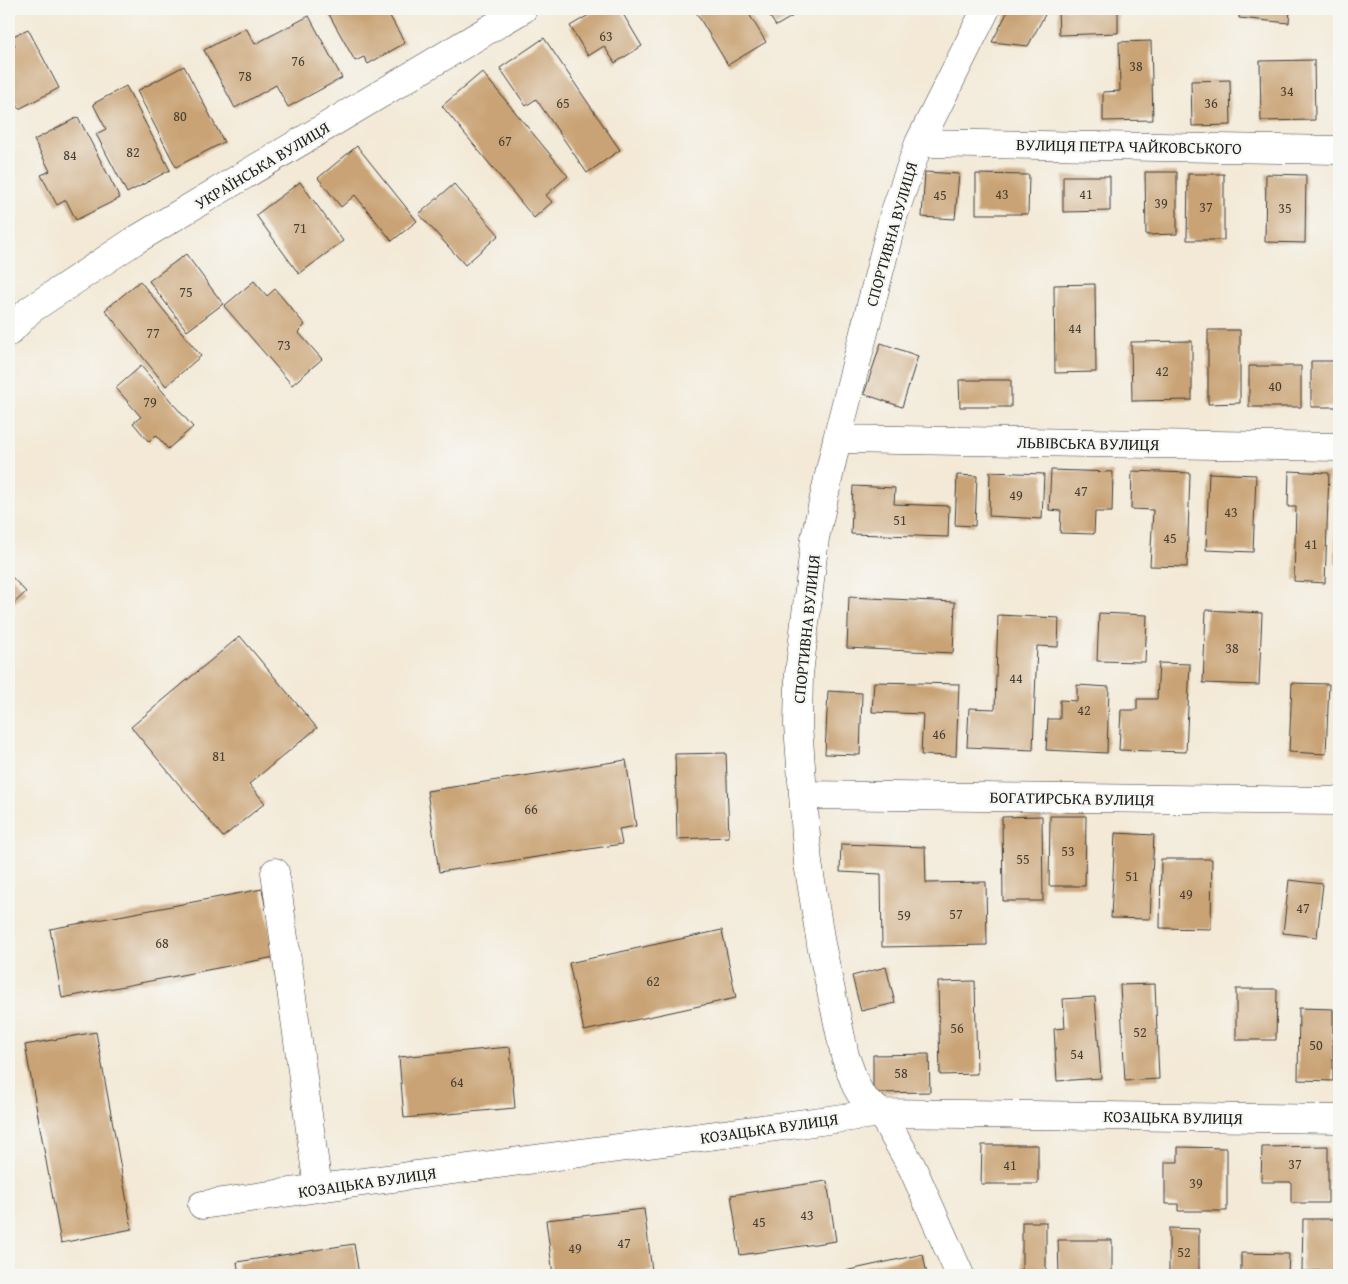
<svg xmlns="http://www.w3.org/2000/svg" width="1348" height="1284" font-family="'Gentium Book Plus',serif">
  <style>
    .building { fill: #c9a375 }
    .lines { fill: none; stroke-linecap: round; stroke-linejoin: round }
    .minor-casing { stroke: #3c3b38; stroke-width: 29 }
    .minor { stroke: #fff; stroke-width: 28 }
    .labels { text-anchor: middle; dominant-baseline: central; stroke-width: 4.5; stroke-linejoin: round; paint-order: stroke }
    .number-label { font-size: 14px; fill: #473e32 }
    .street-label { font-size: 16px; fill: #1c1c1c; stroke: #f6f6f2 }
  </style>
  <rect width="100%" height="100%" fill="#f6f6f2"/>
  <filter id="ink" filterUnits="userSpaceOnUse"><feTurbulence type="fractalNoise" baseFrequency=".02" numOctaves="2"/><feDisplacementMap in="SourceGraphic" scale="10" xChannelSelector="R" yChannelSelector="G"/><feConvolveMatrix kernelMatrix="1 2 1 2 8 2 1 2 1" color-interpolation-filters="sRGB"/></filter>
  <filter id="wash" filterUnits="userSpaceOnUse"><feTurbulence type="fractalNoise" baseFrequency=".0096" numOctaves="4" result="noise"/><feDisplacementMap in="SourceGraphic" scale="20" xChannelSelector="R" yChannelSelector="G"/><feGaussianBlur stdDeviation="1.12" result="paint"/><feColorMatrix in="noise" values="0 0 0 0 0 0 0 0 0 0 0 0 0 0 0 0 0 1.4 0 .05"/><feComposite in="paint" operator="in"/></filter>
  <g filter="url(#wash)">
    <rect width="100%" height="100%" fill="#f3e9d6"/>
    <g id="blocks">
      <!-- building -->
      <path class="building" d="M326,9H386L405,43L368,64L364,57L355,61Z
        M599,9H620L642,46L615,63L604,46L588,56L570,26Z
        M694,9H746L766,42L728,65Z
        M765,9H805L776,26Z
        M1009,9H1048L1028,46L992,42Z
        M1058,9H1118V33L1059,35Z
        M1240,9H1290L1289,23L1239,18Z
        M309,16L342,78L288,107L276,85L235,108L204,50L246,28L255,44Z
        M28,29L59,88L19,109L9,90V49L15,46L11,37Z
        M544,38L620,150L587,173L536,99L526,106L500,68Z
        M1151,41L1153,120L1103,121V92L1120,91L1119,42Z
        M1314,60L1315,120L1261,121L1260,61Z
        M184,66L224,142L176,167L137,91Z
        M482,72L568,176L546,195L552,202L534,218L442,106Z
        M1230,80L1231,125L1192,126L1191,81Z
        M126,86L170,170L127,193L96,134L106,129L93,104Z
        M78,117L120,198L76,220L66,200L57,205L41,175L50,171L34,140Z
        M357,146L417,221L392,241L355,195L341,207L318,178Z
        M925,172L959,174L955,219L922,217Z
        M1145,172H1177V234L1146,235Z
        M976,174L1029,175L1028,214H976Z
        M1188,174H1224V240H1187Z
        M1266,174L1306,175L1305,243L1265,242Z
        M1063,176H1110V211L1063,212Z
        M300,182L343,241L299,274L256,215Z
        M454,184L499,235L465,265L419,214Z
        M186,254L223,304L187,331L149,281Z
        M140,281L201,356L166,386L105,310Z
        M254,281L267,296L275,289L305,325L298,332L322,359L292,385L224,306Z
        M1095,284L1096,372L1055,373L1054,285Z
        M1208,330H1240V403L1208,404Z
        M1192,341V400L1132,401L1131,342Z
        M881,343L918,356L902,407L864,394Z
        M1311,361H1339V407H1311Z
        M141,366L193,427L168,449L156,435L149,442L133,423L141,417L116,388Z
        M1249,366H1301V407H1249Z
        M959,380H1011V407H960Z
        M1051,470L1113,472L1112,512H1095L1094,534L1060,533L1061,511L1049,510Z
        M1132,471L1190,473L1187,567L1150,566L1153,510L1131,509Z
        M1289,471L1329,473L1325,583L1294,581L1296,507H1288Z
        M990,472L1044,474L1042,519L989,516Z
        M1209,473L1256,475L1253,552L1206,550Z
        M957,475L977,476L975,526L955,525Z
        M853,486L895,488L894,504L949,506L948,537L851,534Z
        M1336,523L1339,524V564H1335Z
        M9,574L26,592L9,608Z
        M849,597L955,602L953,653L847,648Z
        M1206,610L1262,613L1259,685L1203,683Z
        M1099,613L1147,615L1145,662L1097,661Z
        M998,615L1059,618L1058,647L1037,646L1033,750L967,747L969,708L995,709Z
        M240,636L317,728L249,784L265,803L223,837L131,727Z
        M1159,663L1190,664L1186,752L1119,750L1121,710H1137V699H1157Z
        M874,682L959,684L956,756L921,755L923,714L872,712Z
        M1292,683L1329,684L1326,754L1289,752Z
        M1077,685L1109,687L1107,753L1046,750L1048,719H1060V700L1077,701Z
        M828,691L862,693L860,755L825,754Z
        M726,753L729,837L677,839L675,754Z
        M626,760L636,826L619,829L622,844L439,872L427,791Z
        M1042,816L1043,901H1003L1002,817Z
        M1050,816H1086L1085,886H1049Z
        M1115,833L1154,835L1150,919L1111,918Z
        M841,844L925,847L926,883L986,882L987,945L882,947L881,874L840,872Z
        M1161,859H1212L1211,929L1160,928Z
        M1289,880L1323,884L1317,937L1283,933Z
        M262,889L275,957L62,998L50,929Z
        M722,930L736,998L584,1031L569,963Z
        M886,967L895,1003L861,1011L852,976Z
        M975,981L977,1074L940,1075L938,982Z
        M1155,984L1159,1079L1125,1081L1120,985Z
        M1236,989H1277L1276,1040H1236Z
        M1095,997L1101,1078L1057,1081L1054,1029L1065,1028L1063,999Z
        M1299,1008L1333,1009V1081L1298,1080Z
        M96,1032L132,1229L61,1243L25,1045Z
        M510,1047L515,1108L404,1118L399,1057Z
        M929,1054L930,1092L873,1093V1055Z
        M982,1145H1038V1184H981Z
        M1328,1146V1203H1291V1182H1261L1262,1147Z
        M1178,1147L1227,1148V1211H1178V1204H1165V1162H1178Z
        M827,1181L836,1241L740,1255L731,1195Z
        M644,1209L652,1271L618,1275H553L546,1220Z
        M1303,1219H1339V1271H1302Z
        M1022,1222H1046V1275H1022Z
        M1169,1228L1199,1229V1275H1169Z
        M1058,1240H1112V1275H1059Z
        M354,1244L359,1275H239L237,1262Z
        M1241,1253L1289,1254L1288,1275H1241Z
        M923,1254L927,1275H831V1274Z"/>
    </g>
  </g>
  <g filter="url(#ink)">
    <use href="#blocks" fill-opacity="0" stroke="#3c3b38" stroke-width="1"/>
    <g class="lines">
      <defs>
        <path id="minor" d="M919,143L1339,150
          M9,332L30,310L134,241L523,9
          M837,439L1339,447
          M804,795L1339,801
          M275,872L318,1188
          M202,1205L318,1188L881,1113L1339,1119
          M960,1275L912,1167L881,1113L863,1098L856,1086L845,1056L821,944L808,863L798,725L799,674L815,538L837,439L894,214L919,143L986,9"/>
      </defs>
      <!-- minor casing -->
      <use href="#minor" class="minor-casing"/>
      <!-- minor -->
      <use href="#minor" class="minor"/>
    </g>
  </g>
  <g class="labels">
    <!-- number labels -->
    <g class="number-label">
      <text x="606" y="36">63</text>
      <text x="298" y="61">76</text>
      <text x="1136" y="66">38</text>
      <text x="245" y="76">78</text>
      <text x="1287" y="91">34</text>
      <text x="563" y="103">65</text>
      <text x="1211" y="103">36</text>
      <text x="180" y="116">80</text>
      <text x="505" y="141">67</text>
      <text x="133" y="152">82</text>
      <text x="70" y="155">84</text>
      <text x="1002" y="194">43</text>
      <text x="1086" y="194">41</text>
      <text x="940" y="195">45</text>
      <text x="1161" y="203">39</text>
      <text x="1206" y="207">37</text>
      <text x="1285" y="208">35</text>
      <text x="300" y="228">71</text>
      <text x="186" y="292">75</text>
      <text x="1075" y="328">44</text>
      <text x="153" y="333">77</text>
      <text x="284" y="345">73</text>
      <text x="1162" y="371">42</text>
      <text x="1275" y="386">40</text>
      <text x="150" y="402">79</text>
      <text x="1081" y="491">47</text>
      <text x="1016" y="495">49</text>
      <text x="1231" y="512">43</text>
      <text x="900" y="520">51</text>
      <text x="1170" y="538">45</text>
      <text x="1311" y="544">41</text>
      <text x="1232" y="648">38</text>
      <text x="1016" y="678">44</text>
      <text x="1084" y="710">42</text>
      <text x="939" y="734">46</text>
      <text x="219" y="756">81</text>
      <text x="531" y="809">66</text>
      <text x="1068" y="851">53</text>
      <text x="1023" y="859">55</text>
      <text x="1132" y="876">51</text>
      <text x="1186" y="894">49</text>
      <text x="1303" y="908">47</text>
      <text x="956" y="914">57</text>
      <text x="904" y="915">59</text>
      <text x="162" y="943">68</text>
      <text x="653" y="981">62</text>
      <text x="957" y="1028">56</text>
      <text x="1140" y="1032">52</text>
      <text x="1316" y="1045">50</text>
      <text x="1077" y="1054">54</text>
      <text x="901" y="1073">58</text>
      <text x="457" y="1082">64</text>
      <text x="1295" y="1164">37</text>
      <text x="1010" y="1165">41</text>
      <text x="1196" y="1183">39</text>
      <text x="807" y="1215">43</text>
      <text x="759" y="1222">45</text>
      <text x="624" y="1243">47</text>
      <text x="575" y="1248">49</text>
      <text x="1184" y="1252">52</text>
    </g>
    <!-- street labels -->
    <g class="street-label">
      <text transform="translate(1129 146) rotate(1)">ВУЛИЦЯ ПЕТРА ЧАЙКОВСЬКОГО</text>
      <text transform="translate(262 165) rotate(-31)">УКРАЇНСЬКА ВУЛИЦЯ</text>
      <text transform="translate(891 234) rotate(-74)">СПОРТИВНА ВУЛИЦЯ</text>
      <text transform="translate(1088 443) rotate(1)">ЛЬВІВСЬКА ВУЛИЦЯ</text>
      <text transform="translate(806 629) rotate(-84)">СПОРТИВНА ВУЛИЦЯ</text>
      <text transform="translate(1072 798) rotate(1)">БОГАТИРСЬКА ВУЛИЦЯ</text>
      <text transform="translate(1173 1117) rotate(1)">КОЗАЦЬКА ВУЛИЦЯ</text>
      <text transform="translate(769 1128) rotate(-8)">КОЗАЦЬКА ВУЛИЦЯ</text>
      <text transform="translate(367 1182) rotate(-8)">КОЗАЦЬКА ВУЛИЦЯ</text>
    </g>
  </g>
  <!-- margin -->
  <rect width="1348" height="1284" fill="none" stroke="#f6f6f2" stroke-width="30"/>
</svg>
